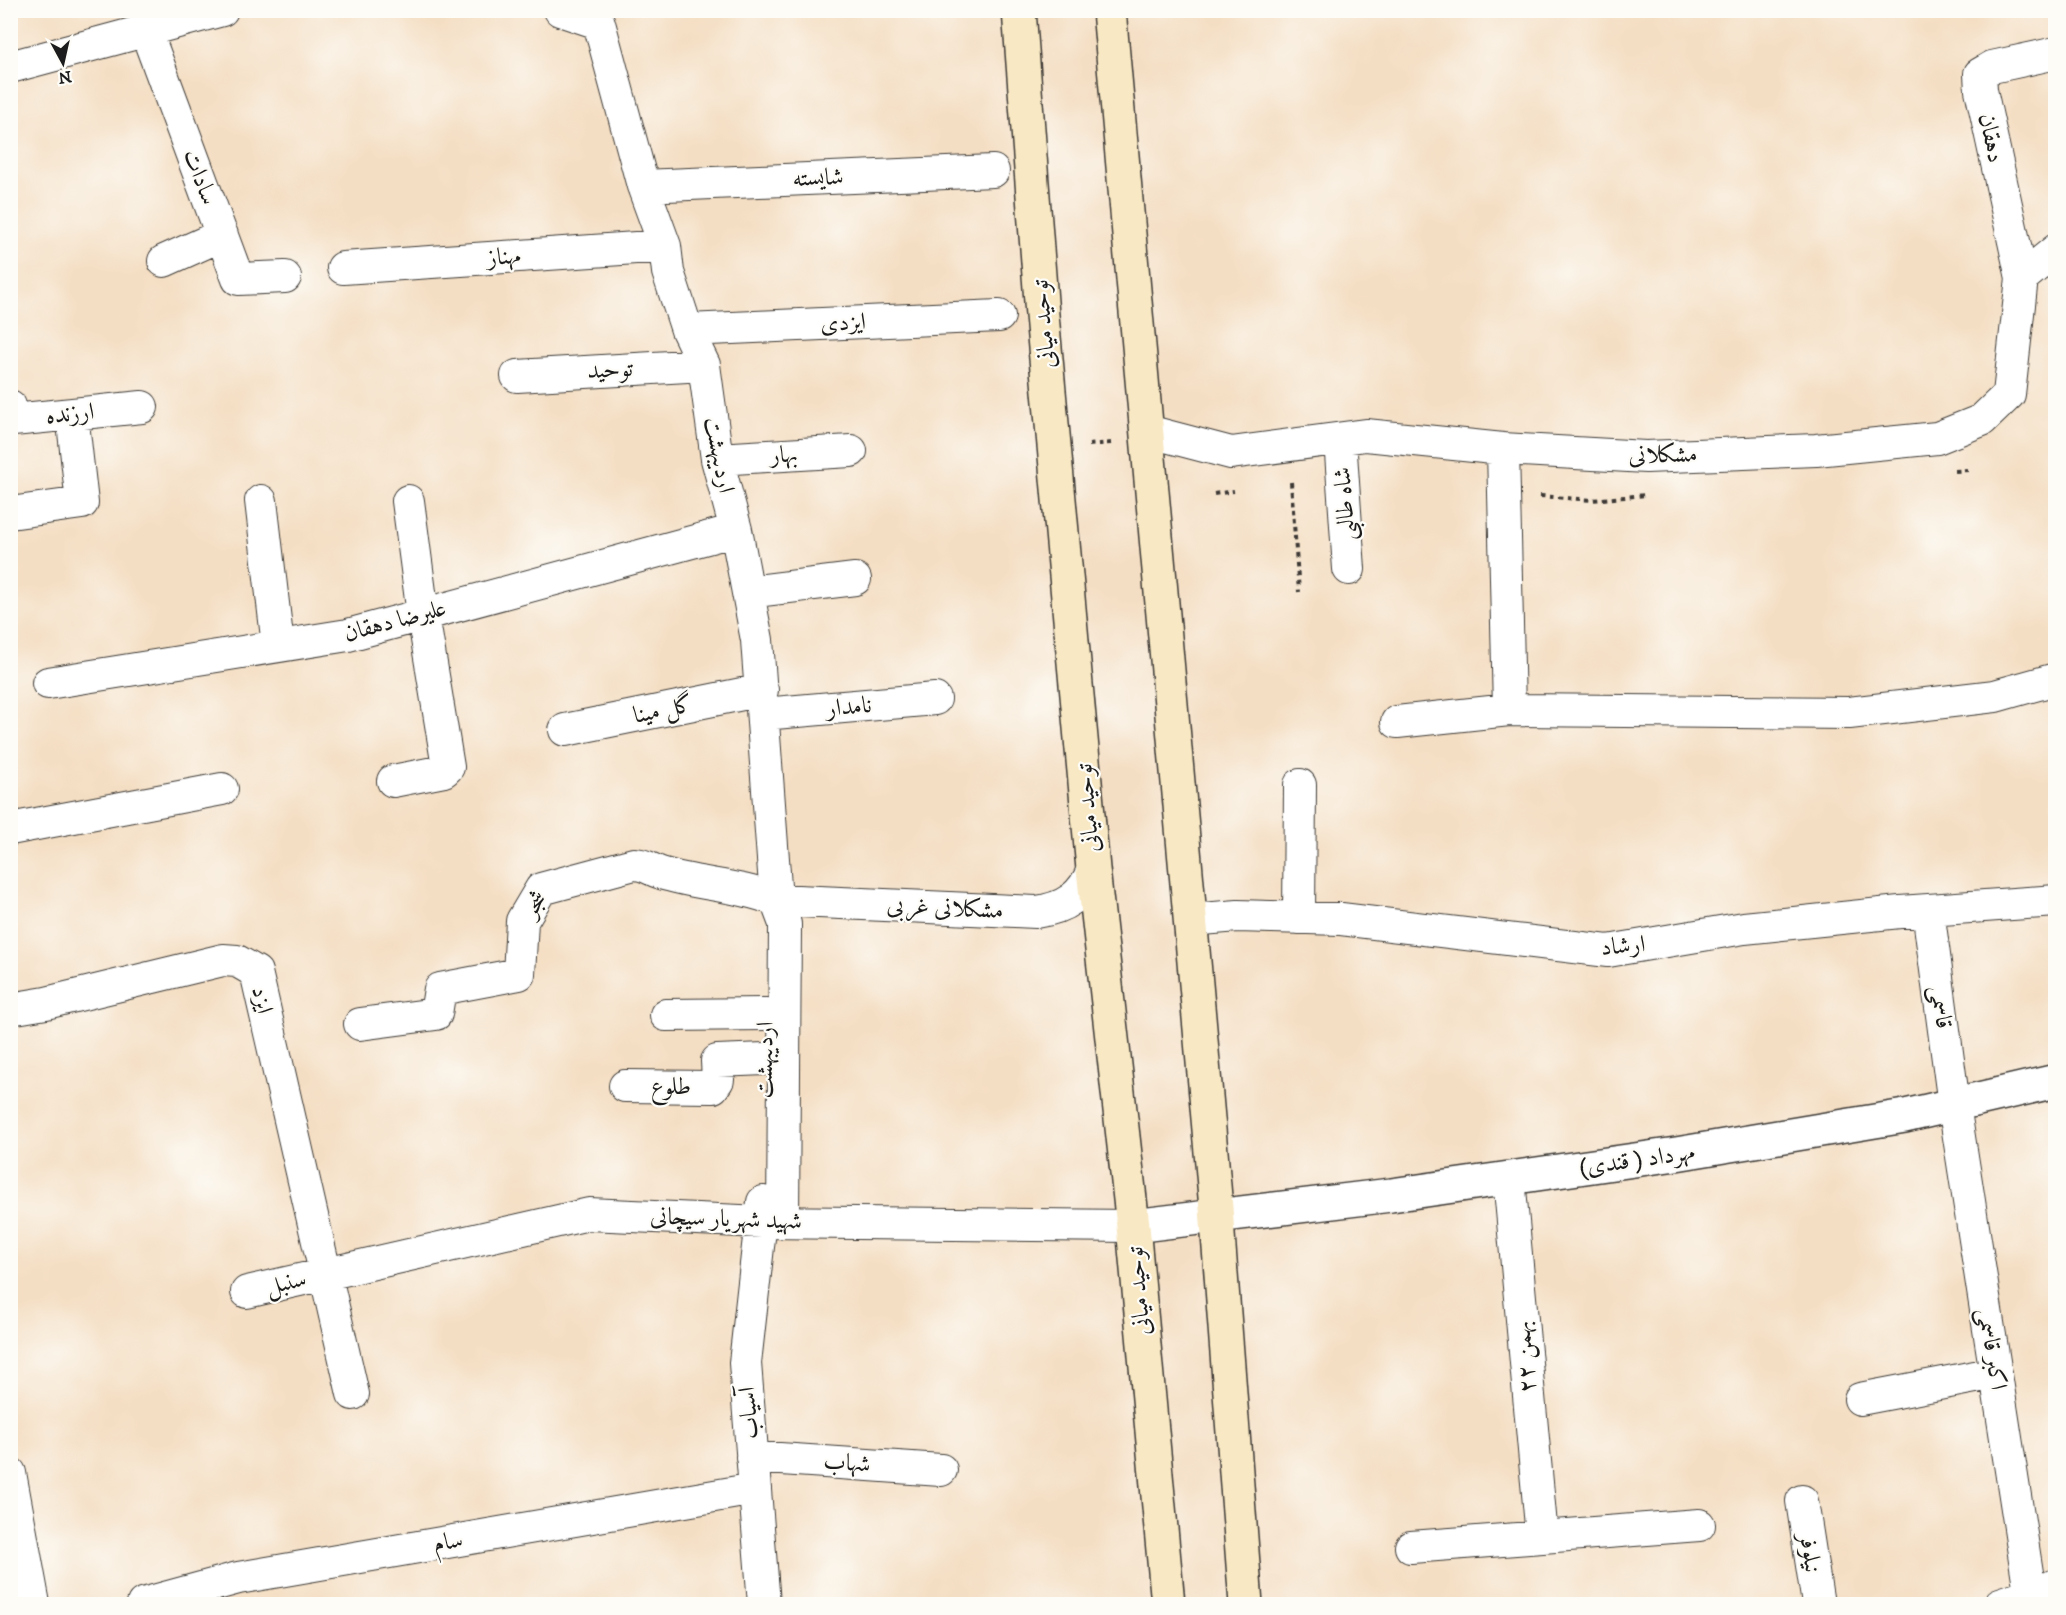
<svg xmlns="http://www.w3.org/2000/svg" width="2066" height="1615" font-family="'IM FELL DW Pica',Amiri,serif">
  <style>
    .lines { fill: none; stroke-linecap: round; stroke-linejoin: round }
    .minor-casing { stroke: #3c3935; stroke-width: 34 }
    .tertiary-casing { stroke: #3c3935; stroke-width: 36 }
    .secondary-casing { stroke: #3c3935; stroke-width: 36 }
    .path { stroke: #3c3935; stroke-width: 4; stroke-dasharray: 4.5 4.5; stroke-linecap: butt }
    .minor { stroke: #fff; stroke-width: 32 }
    .tertiary { stroke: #fff; stroke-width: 33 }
    .secondary { stroke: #f8e8c3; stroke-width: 33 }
    .labels { text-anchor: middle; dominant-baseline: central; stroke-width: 4.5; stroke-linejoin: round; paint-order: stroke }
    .street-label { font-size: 24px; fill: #1c1c1c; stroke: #fdfcf7 }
  </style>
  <rect width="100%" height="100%" fill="#fdfcf7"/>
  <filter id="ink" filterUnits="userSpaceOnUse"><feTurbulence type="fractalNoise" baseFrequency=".0167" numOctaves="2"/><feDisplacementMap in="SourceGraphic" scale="12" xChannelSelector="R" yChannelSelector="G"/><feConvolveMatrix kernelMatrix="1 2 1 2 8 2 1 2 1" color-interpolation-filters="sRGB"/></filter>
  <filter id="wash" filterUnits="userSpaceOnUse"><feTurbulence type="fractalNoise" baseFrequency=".008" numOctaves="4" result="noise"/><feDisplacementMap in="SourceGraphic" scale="24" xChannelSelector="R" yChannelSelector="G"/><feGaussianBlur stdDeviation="1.35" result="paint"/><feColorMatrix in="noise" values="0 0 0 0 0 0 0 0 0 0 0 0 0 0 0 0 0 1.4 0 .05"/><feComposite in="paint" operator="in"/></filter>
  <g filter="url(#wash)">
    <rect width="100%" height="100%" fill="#f4dec3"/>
  </g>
  <g filter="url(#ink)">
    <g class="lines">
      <defs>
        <path id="minor" d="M560,10L599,23
          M599,23L643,186L665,246L668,272L687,330L704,365L717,459L736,530L757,640L776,900L785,924L783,1222
          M146,31L238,279L285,277
          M10,67L222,10
          M643,186L993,171
          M164,261L222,235
          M343,268L665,246
          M2022,278L2056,250
          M687,330L999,316
          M517,376L704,365
          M10,406L13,420L142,407
          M1147,431L1231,453L1366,435L1503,449L1646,457L1816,450L1937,438L1982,420L2009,394L2022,278L1981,90L1980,74L1992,67L2056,53
          M1340,439L1349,569
          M1503,449L1509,710
          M717,459L851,451
          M261,501L278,646
          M10,513L82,503L72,414
          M748,592L855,579
          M48,683L348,635L736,530
          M763,714L935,699
          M1397,722L1509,710L1849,713L1995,696L2056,679
          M565,730L762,690
          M393,781L444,771L448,767L423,615L408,501
          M10,829L222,789
          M1928,910L1954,1105L2030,1592
          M1299,918L1300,785
          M1190,920L1238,916L1341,919L1608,951L1744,928L1900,912L2056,901
          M10,1009L46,1003L223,960L237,961L256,972L353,1394
          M666,1015L766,1014
          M360,1024L436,1014L440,989L519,974L522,921L541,889L634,864C645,864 651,870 661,873C699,885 739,885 776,900L1036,912C1065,908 1083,896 1093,869
          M625,1086L713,1087L718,1080L717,1061L765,1059
          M1509,1178L1542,1537
          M763,1202L745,1363L764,1604
          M247,1292L589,1214L762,1222L1133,1226
          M1860,1399L1996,1373
          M752,1457L941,1470
          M10,1473L34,1604
          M1802,1501L1818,1604
          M1411,1547L1699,1525
          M143,1604L238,1578L755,1489
          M2000,1604L2056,1585"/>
        <path id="tertiary" d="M1133,1226L1391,1195L1676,1154L1905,1116L2056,1081"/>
        <path id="secondary" d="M1019,10L1042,315L1093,869L1133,1226L1168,1604
          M1109,10L1216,1208L1246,1604"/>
      </defs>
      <!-- minor casing -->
      <use href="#minor" class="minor-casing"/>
      <!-- tertiary casing -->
      <use href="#tertiary" class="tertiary-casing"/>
      <!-- secondary casing -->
      <use href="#secondary" class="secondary-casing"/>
      <!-- path -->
      <path class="path" d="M1089,445L1111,443
        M1955,471L1968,470
        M1291,482L1299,592
        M1214,494L1234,491
        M1540,496L1592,500L1646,495"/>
      <!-- minor -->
      <use href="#minor" class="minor"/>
      <!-- tertiary -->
      <use href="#tertiary" class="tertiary"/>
      <!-- secondary -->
      <use href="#secondary" class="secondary"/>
    </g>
  </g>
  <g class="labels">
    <!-- street labels -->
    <g class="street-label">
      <text transform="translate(1991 138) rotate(78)">دهقان</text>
      <text transform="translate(200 177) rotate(69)">سادات</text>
      <text transform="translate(818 178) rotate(-2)">شایسته</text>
      <text transform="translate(504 257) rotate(-4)">مهناز</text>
      <text transform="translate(843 323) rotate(-3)">ایزدی</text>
      <text transform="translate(1044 324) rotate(-95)">توحید میانی</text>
      <text transform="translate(610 370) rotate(-3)">توحید</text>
      <text transform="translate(70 414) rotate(-6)">ارزنده</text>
      <text transform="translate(719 455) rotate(79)">اردیبهشت</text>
      <text transform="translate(784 455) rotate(-3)">بهار</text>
      <text transform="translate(1663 455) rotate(-1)">مشکلانی</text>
      <text transform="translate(1345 504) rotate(-94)">شاه طالبی</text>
      <text transform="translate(395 621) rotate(-15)">علیرضا دهقان</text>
      <text transform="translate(849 707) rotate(-5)">نامدار</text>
      <text transform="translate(663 710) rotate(-12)">گل مینا</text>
      <text transform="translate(1088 808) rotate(-95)">توحید میانی</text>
      <text transform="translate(535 904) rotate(-53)">شجر</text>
      <text transform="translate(945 908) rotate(3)">مشکلانی غربی</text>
      <text transform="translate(1623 946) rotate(-5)">ارشاد</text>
      <text transform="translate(262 1000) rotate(77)">ایزد</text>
      <text transform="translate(1941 1007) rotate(82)">قاسمی</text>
      <text transform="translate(765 1060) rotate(-89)">اردیبهشت</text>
      <text x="671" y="1087">طلوع</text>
      <text transform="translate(1637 1160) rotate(-8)">مهرداد ( قندی)</text>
      <text transform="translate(726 1219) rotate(2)">شهید شهریار سیچانی</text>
      <text transform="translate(286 1283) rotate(-13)">سنبل</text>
      <text transform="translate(1139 1291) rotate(-95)">توحید میانی</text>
      <text transform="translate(1992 1349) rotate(81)">اکبر قاسمی</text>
      <text transform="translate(1525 1357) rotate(-95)">۲۲ بهمن</text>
      <text transform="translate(749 1413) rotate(-94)">آسیاب</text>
      <text transform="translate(847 1463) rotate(4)">شهاب</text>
      <text transform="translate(448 1542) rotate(-10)">سام</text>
      <text transform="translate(1810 1553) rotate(81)">نیلوفر</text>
    </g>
  </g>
  <!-- margin -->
  <rect width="2066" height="1615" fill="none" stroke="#fdfcf7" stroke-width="36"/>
  <!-- north arrow -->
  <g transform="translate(63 63) rotate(172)" stroke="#fdfcf7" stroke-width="4.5" paint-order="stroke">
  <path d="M0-4.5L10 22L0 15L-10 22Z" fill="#1c1c1c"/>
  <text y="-9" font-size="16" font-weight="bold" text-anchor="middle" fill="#1c1c1c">N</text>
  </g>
</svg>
